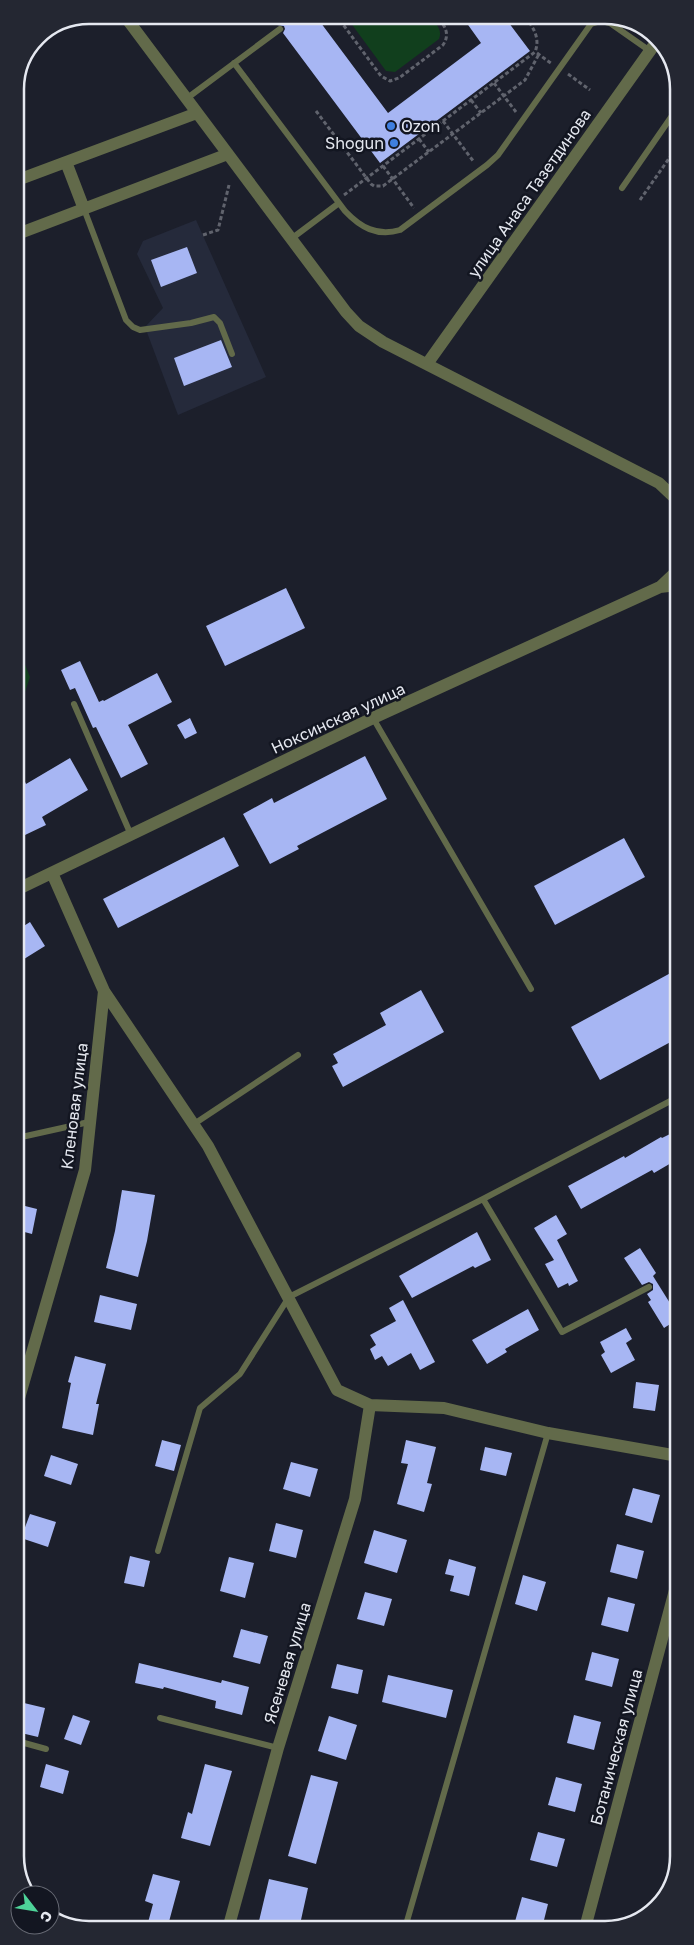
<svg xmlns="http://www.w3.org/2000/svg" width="694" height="1945" font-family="'Golos Text',sans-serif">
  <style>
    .built { fill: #252a3b }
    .green { fill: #113f1d }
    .building { fill: #a7b6f3 }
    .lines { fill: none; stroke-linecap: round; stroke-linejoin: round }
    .path { stroke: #60636d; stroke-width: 3; stroke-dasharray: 4 2.5; stroke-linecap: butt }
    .lane { stroke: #626a4a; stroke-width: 6 }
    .street { stroke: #626a4a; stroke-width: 12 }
    .shop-dot { fill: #3f7fe0; stroke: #131621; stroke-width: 2 }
    .labels { text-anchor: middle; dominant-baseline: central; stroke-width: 5; stroke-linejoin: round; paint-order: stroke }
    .poi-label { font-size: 16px; fill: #e5e8f0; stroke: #131621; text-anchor: start }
    .street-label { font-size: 16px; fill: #e5e8f0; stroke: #131621 }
    .rim { fill: none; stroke: #e5e8f0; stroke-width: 2.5 }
  </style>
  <rect width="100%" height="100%" fill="#1c1f2b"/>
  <!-- built -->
  <path class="built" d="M196,220L266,377L178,415L145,327L163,308L137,254L143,241Z"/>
  <!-- green -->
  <path class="green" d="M345,15H429C435,23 443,29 439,39L395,72L386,71Z
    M16,642L30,677L16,719Z"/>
  <!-- building -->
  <path class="building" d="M269,15H315L388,113L481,43L461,15H503L530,51L380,163L283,33L285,29L284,26L277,25Z
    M187,247L197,273L161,287L151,260Z
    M221,340L232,367L184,386L174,358Z
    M286,588L305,628L225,666L206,626Z
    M80,661L99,702L103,700L104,701L157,673L172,702L128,725L148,764L121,778L96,727L93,728L75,688L70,690L61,670Z
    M190,718L197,733L185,739L177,725Z
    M365,756L387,799L297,846L299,849L270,864L243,814L272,798L274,803Z
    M70,758L88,790L42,817L46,825L25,835L16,817V763L26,784Z
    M224,837L239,866L118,928L103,899Z
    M624,838L645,877L555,925L534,886Z
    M30,922L45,946L16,964V931Z
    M678,969V1038L600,1080L571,1027Z
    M421,990L444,1032L343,1087L332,1066L338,1063L333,1054L386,1025L380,1013Z
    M678,1130V1159L654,1173L652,1170L581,1209L568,1186L624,1156L625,1158L661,1137L662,1138Z
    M122,1190L155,1195L147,1241L138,1277L106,1268L115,1231Z
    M17,1204L37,1209L32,1234L17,1230Z
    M556,1215L567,1234L557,1240L578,1281L569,1286L568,1283L558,1288L545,1264L554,1260L534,1228Z
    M477,1232L491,1260L475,1268L473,1266L412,1298L399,1276Z
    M640,1248L656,1273L653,1276L678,1316V1319L664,1328L648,1302L651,1300L647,1294L653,1290V1284L649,1282L642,1285L624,1258Z
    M100,1295L137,1304L131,1330L94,1322Z
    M403,1300L435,1362L420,1370L411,1353L388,1366L382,1356L375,1360L370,1349L376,1345L370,1335L396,1321L389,1308Z
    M528,1309L539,1330L505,1349L507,1352L487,1364L472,1340Z
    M626,1328L632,1339L626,1343L635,1360L611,1373L601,1355L605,1352L600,1342Z
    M75,1356L106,1364L96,1404H99L93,1435L62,1428L71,1383L68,1382Z
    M636,1382L659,1385L655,1411L633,1408Z
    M162,1440L181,1445L174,1471L155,1466Z
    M406,1440L436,1447L427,1483L432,1484L424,1512L397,1504L408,1464L401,1463Z
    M485,1447L512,1453L506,1476L480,1470Z
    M51,1455L78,1464L71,1485L44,1476Z
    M291,1462L318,1469L310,1497L283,1489Z
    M633,1488L660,1495L652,1523L625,1515Z
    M30,1514L56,1522L48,1547L21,1538Z
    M276,1523L303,1530L296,1558L269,1551Z
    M374,1530L407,1540L397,1573L364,1563Z
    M617,1544L644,1551L637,1579L610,1572Z
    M130,1556L150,1561L144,1587L124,1583Z
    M229,1557L254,1563L245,1598L220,1591Z
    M449,1559L476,1567L469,1596L450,1591L454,1576L445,1574Z
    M523,1575L546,1582L537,1611L515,1604Z
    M365,1592L392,1599L384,1626L357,1619Z
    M608,1597L635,1604L628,1632L601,1625Z
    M241,1629L268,1636L260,1664L233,1657Z
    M592,1652L619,1659L612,1687L585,1680Z
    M139,1663L221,1683L222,1680L249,1687L242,1715L215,1708L216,1701L164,1687L163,1689L135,1683Z
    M337,1664L363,1670L358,1694L331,1688Z
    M388,1675L453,1690L446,1718L382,1702Z
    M24,1703L45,1708L38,1737L17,1732Z
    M73,1715L90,1721L81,1745L64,1739Z
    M574,1715L601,1722L594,1750L567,1743Z
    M329,1716L357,1725L346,1760L318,1751Z
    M46,1764L69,1771L63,1794L40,1787Z
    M205,1764L232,1771L210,1846L181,1838L188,1812L192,1814Z
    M311,1775L338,1782L316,1864L288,1856Z
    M556,1777L582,1784L575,1812L548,1805Z
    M538,1832L565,1839L557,1867L530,1860Z
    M153,1874L180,1881L167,1929L146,1930L153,1904L145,1901Z
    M269,1879L308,1888L299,1929L259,1921Z
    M522,1897L548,1904L542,1928H525L514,1925Z"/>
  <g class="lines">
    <!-- path -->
    <path class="path" d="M336,15L381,76L390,81L399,78L443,45C451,33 444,25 436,15
      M529,22L573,15
      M537,53L552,64
      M568,74L590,90
      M494,83L516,112
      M471,100L481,113
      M316,111L371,184L374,186H383L525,80L539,54
      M443,121L474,162
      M419,139L429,152
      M383,166L414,208
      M344,195L535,52C541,37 532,26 524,15
      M640,200L677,147
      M203,235L218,230L229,185"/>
    <!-- lane -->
    <path class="lane" d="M234,63L345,211C360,227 377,237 400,230L487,165L498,155L591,24L601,21L610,23L650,51
      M186,99L280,29
      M622,188L676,110
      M84,209L126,320L133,327L140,330L191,323L214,317L220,323L232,354
      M291,239L339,203
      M74,704L131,835
      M373,718L531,989
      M194,1124L298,1055
      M17,1138L89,1122
      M483,1199L562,1332L649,1287
      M158,1551L200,1408L240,1374L289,1297L483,1199L678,1097
      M160,1718L278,1748
      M17,1741L46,1749
      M405,1928L548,1433"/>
    <!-- street -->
    <path class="street" d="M124,15L346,312L359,326L383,342L659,483L677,500
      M66,162L84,209
      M15,181L197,113
      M15,235L228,154
      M427,364L657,41
      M660,587L677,571
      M16,890L373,718L660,587L677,585
      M104,991L208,1146L337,1390L370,1405L444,1408L548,1433L678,1456
      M17,1405L85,1170L104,991L52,873
      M585,1928L679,1575
      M228,1929L278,1748L355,1499L370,1405"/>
  </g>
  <!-- markers -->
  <g class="shop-dot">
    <circle cx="391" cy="126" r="5"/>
    <circle cx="394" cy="143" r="5"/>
  </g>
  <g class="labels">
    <!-- poi labels -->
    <g class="poi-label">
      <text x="401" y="126">Ozon</text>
      <text x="384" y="143" text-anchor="end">Shogun</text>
    </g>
    <!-- street labels -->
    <g class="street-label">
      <text transform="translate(529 193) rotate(-55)">улица Анаса Тазетдинова</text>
      <text transform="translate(338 718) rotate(-25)">Ноксинская улица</text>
      <text transform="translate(74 1106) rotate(-83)">Кленовая улица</text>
      <text transform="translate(287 1663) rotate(-73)">Ясеневая улица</text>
      <text transform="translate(616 1747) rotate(-75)">Ботаническая улица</text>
    </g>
  </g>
  <!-- crop -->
  <path d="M0 0H694V1945H0ZM89 24H605A65 65 0 0 1 670 89V1856A65 65 0 0 1 605 1921H89A65 65 0 0 1 24 1856V89A65 65 0 0 1 89 24Z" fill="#242732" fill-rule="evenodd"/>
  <path class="rim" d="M89 24H605A65 65 0 0 1 670 89V1856A65 65 0 0 1 605 1921H89A65 65 0 0 1 24 1856V89A65 65 0 0 1 89 24Z"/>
  <!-- north arrow -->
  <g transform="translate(35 1910) rotate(121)"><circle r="24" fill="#131621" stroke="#676a74"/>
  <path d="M0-4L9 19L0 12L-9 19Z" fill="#4ed399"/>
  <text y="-8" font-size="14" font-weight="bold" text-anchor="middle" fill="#e5e8f0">С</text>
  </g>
</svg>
